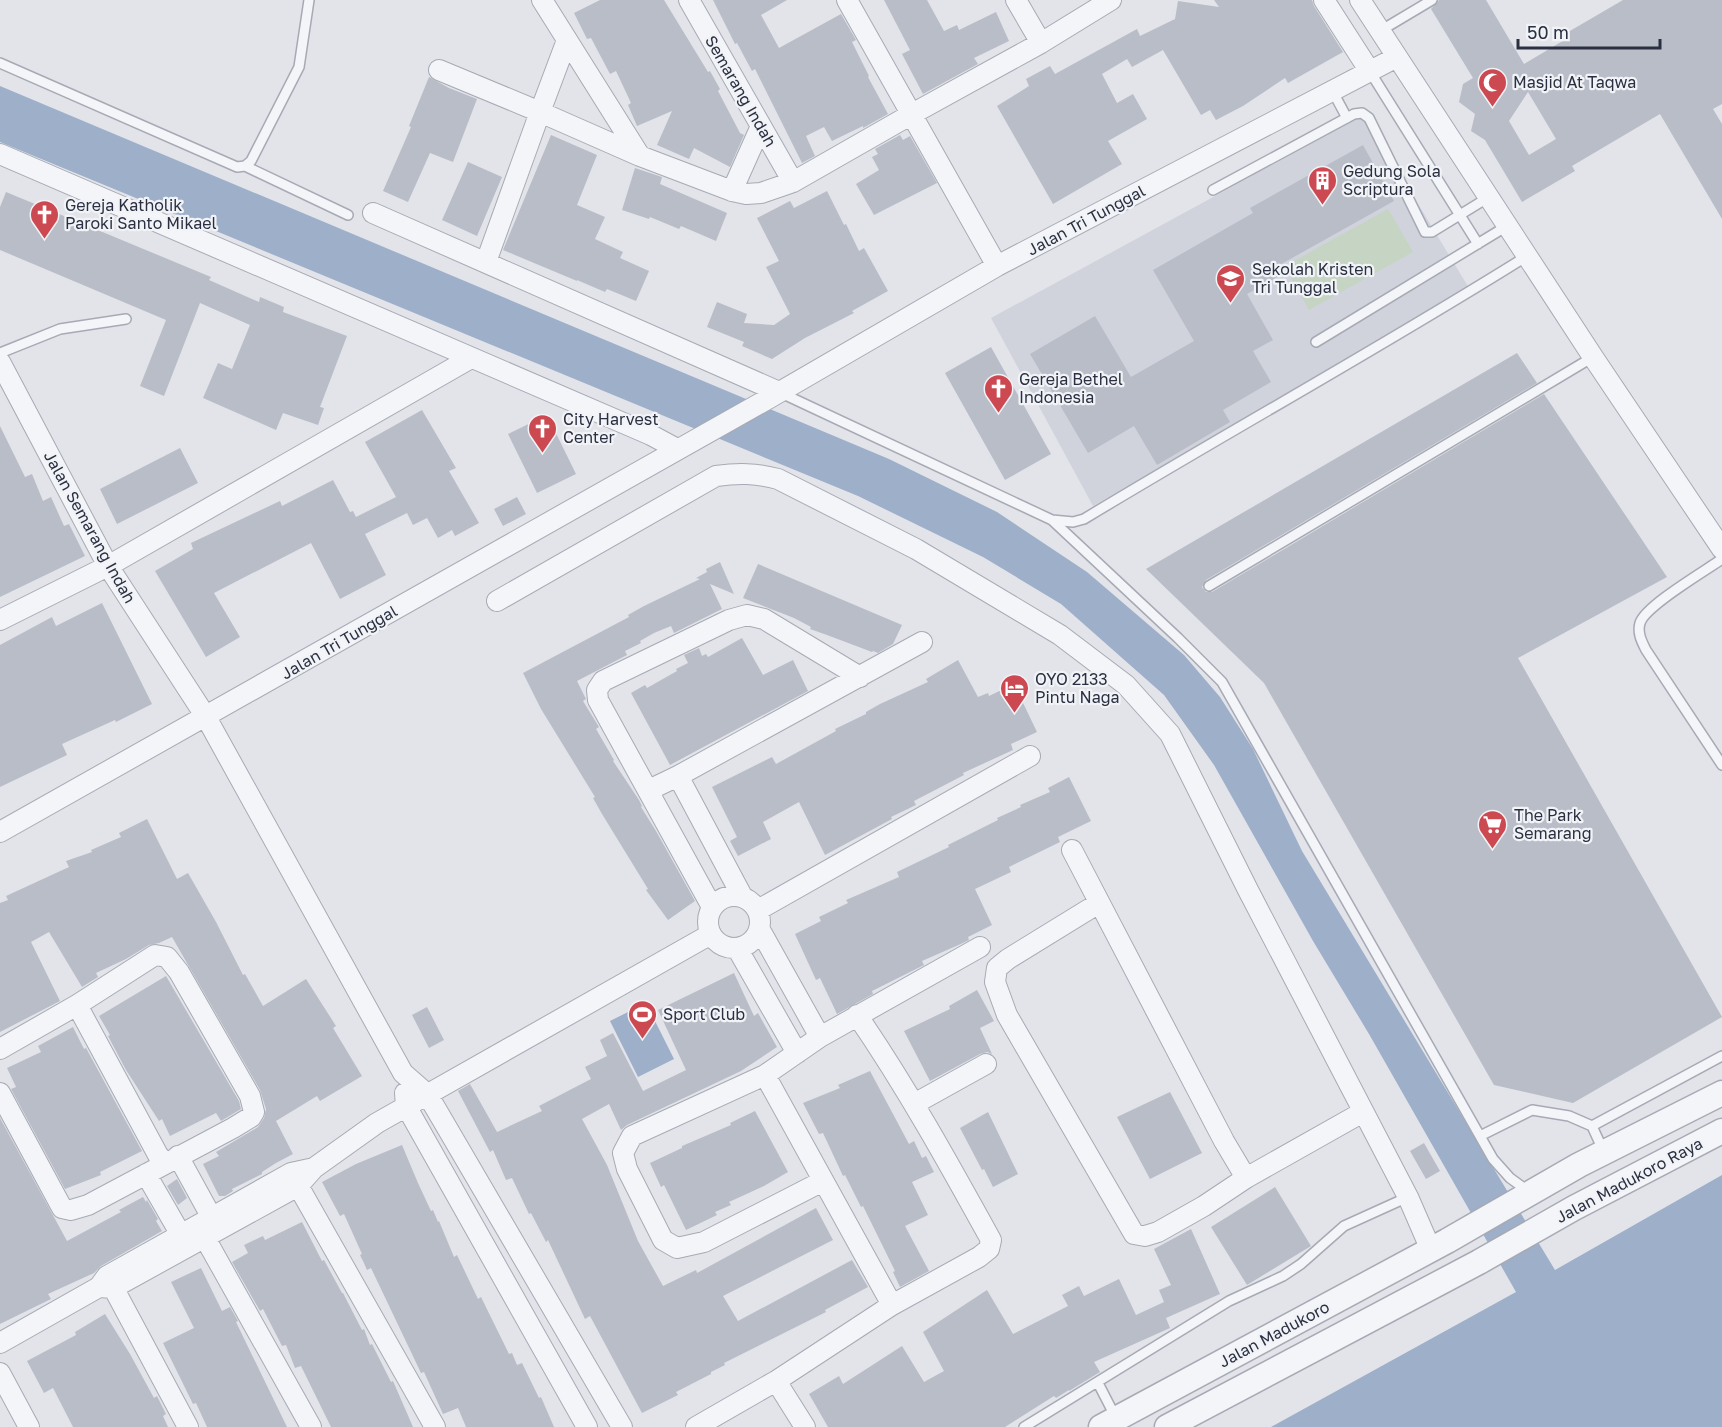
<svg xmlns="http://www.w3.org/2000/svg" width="1722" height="1427" font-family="'Golos Text',sans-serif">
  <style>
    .built { fill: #d0d3dc }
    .green { fill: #c6d4c3 }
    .water { fill: #9dafc9 }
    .building { fill: #b9bdc7; fill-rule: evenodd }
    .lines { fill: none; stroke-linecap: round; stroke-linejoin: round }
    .service-casing { stroke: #a7aab4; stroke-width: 12 }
    .minor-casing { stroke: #a7aab4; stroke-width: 22 }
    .tertiary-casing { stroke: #a7aab4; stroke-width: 27 }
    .service { stroke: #f4f5f8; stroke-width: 9 }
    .minor { stroke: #f4f5f8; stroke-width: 20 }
    .tertiary { stroke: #f4f5f8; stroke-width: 24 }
    .labels { text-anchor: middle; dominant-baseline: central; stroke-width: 4.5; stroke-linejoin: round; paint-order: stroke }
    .poi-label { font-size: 16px; fill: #2a3041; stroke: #f1f3f7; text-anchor: start }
    .street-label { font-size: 16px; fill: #2a3041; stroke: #f1f3f7 }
  </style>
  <rect width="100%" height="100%" fill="#e2e4ea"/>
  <!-- built -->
  <path class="built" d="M1364,115L1469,288L1093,506L991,318Z"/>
  <!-- green -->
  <path class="green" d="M1388,209L1413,252L1309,310L1285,266Z"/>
  <!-- water -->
  <path class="water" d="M0,86L889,459L997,512L1087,572L1184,655L1220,697L1253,749L1302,851L1555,1270L1722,1175V1427H1271L1516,1292L1369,1034L1313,941L1214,765L1164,695L1061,604L983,557L858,496L0,142Z
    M646,1003L674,1059L638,1077L610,1021Z"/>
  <!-- building -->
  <path class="building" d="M600,0H664L708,72L710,71L720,89L718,91L740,133L744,135L730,167L694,148L689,159L657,145L672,111L637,126L628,105L631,103L616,71L610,74L591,38L587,39L574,13Z
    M713,0H787L761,15L779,48L841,14L856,40L852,42L869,76L868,77L888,114L863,128V126L832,141L824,127L806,136L815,156L802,163L755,69L752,71L737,43L735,44Z
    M884,0H927L944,31L957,25L959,30L996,12L1009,41L974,58L978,64L923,94L902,54L910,50Z
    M1214,0H1312L1314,6L1343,52L1288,83L1285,78L1243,106L1216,120L1210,110L1201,115L1163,50L1132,67L1127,59L1102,74L1117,103L1133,94L1147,119L1108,141L1122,164L1053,204L997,106L1029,86L1026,79L1050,66L1055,74L1137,29L1140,36L1175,19L1178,1L1219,7Z
    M1439,0H1486L1524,64L1566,39L1563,35L1623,0H1722V104L1713,109L1722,124V219L1660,114L1572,166L1575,171L1522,202L1485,140L1471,131L1475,114L1459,102L1463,84L1473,78L1431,9ZM1528,92L1556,139L1529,155L1509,121Z
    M429,77L449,88L477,99L453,162L430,153L408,202L383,191L411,127L409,126Z
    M551,135L597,155L577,205L605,217L595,239L623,252L620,258L649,271L636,301L607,289L605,292L577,280V281L503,250Z
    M900,135L903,140L910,136L937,183L874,215L856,184L879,170L872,157L878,154L875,149Z
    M1363,145L1394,201L1276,267L1281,275L1247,294L1273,340L1253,351L1271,382L1223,410L1230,422L1157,465L1134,426L1088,453L1030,354L1095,316L1131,377L1194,341L1153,270L1253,213L1250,208Z
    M468,162L502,177L477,236L442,220Z
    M635,168L662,177L660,184L727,213L716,241L681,226L679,229L650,217L649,219L622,210Z
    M827,191L844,225L846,224L859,251L864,248L888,291L852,311L854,313L805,338L772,359L742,346L744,342L707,327L717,302L747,314L744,323L774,325L790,314L766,267L779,261L757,218L790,201L794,208Z
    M6,192L211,277L209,280L259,302L260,297L284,307L283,312L347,336L320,407L324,408L318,425L283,413L276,430L203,398L218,363L232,369L250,325L200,303L164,396L140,386L166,320L0,250V207Z
    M991,347L1051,454L1005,480L945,373Z
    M1517,353L1537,383L1206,580L1202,587L1206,592H1212L1544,394L1667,577L1518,658L1722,1017L1573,1103L1494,1085L1264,683L1146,569Z
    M422,410L456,468L449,471L479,523L455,536L452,530L438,538L427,518L413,525L407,513L365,534L386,575L340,599L311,543L214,593L240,637L206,657L155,571L193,549L191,543L280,501L282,506L333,480L350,512L353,511L356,517L396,497L365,442Z
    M547,415L576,474L537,493L508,434Z
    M0,426L25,477L32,474L43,501L51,497L64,526L69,524L85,556L0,597Z
    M180,448L198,483L117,524L100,489Z
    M517,497L526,514L503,526L494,509Z
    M720,562L734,594L710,584L722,609L674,633L671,626L654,633L640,641L641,643L625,651L627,655L577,681L586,699L583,701L599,727L596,729L614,760L613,761L639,800L642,806L641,807L656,831L695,901L668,920L646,890L648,889L602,814L593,798L595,797L541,709L523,673L629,617L628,615L644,606L700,579L696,578L707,572L706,569Z
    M758,564L902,625L893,644L878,653L873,651L872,652L827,635L810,629L811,627L794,618L743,598Z
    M102,603L152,704L116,722L115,720L62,744L67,755L0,787V645L52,617L56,626Z
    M742,638L763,675L793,660L808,691L670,765L631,693L645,685L647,688L677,671L676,669L688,663L684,655L699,648L702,656L706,654L708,657Z
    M958,660L978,697L988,693L989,696L1014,684L1037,732L1011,744L1013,750L963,773L964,775L914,801L916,805L891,817L892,819L825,855L799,802L763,822L771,839L738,856L730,841L737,837L712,787L772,757L776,764L836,731L835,729L866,714V712L880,704L928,682L926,679Z
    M1069,777L1091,821L1058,837L1060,842L1009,867L1011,872L975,889L992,925L968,937L969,940L963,943L922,961L924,965L872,991L873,994L837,1014L820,978L816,980L795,934L821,921L819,917L848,903L846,900L899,877L897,872L949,847L948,845L998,820L997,818L1021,807L1020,805L1050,792L1048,788Z
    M147,819L177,879L188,873L216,922L243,975L245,974L263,1006L306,979L336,1026L333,1028L362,1076L320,1101L317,1096L276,1121L293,1154L276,1163L262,1172V1174L232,1189L233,1191L225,1196H219L203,1164L219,1156L216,1152L258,1127L264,1118L266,1109L260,1090L172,937L159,943L149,945L126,959L96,973L98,977L82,987L49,932L31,942L60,1001L0,1032V903L8,900L6,896L69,867L66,861L92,852L91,850L121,837L119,833Z
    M734,973L754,1016L758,1013L777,1047L741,1071L627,1125L621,1130L609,1104L582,1119L607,1165L638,1241L663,1286L696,1270L697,1273L816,1208L833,1240L723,1296L738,1321L852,1260L868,1287L825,1310L826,1312L724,1363L725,1365L711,1372V1374L676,1392L678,1395L642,1413L590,1316L585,1319L548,1240L546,1242L531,1213L529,1214L512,1178L506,1180L493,1150L490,1152L458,1091L470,1084L497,1132L542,1111L539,1106L591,1079L585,1067L607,1056L600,1040L613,1033L643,1091L686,1070L658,1010Z
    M166,976L239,1101L241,1109L221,1121L216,1113L170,1136L162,1119L159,1121L126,1070L108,1036L110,1035L99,1016Z
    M977,990L994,1021L980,1028L992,1054L987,1052L980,1054L930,1081L904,1031L950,1009L949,1006Z
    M427,1007L444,1040L429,1048L412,1015Z
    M73,1027L84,1049L86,1048L142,1151L100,1172L101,1175L65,1189L11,1089L16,1087L7,1068L41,1052L38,1046Z
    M870,1071L909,1144L914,1141L922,1158L926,1156L934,1172L912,1182L928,1215L905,1226L929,1271L900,1287L893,1272L895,1271L863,1206L861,1207L845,1175L843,1176L823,1133L819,1134L803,1103L840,1088L838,1085Z
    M1170,1092L1202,1153L1150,1179L1117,1117Z
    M755,1111L788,1172L764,1186L729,1202L731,1205L715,1212L717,1215L686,1230L664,1185L661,1187L650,1163L682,1148V1146L731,1125L730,1123Z
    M988,1112L1018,1174L993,1187L984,1169L982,1170L960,1128Z
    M0,1118L67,1241L121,1212L119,1210L143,1197L146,1202L147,1200L158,1219L156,1221L162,1231L101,1266L94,1273L48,1294L51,1299L0,1324Z
    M1424,1143L1440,1171L1426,1179L1410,1151Z
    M402,1145L418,1183L431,1211L433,1210L438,1222L439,1221L454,1257L457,1255L478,1299L481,1297L509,1354L512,1353L517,1365L522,1363L539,1398L541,1397L554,1427H466L458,1408L443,1414L424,1372L421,1373L371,1268L367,1270L363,1261L360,1255L362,1254L344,1214L340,1216L322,1182L356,1164Z
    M177,1179L187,1198L178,1205L167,1186Z
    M1275,1187L1311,1246L1247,1285L1211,1227Z
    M302,1222L322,1261L324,1260L342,1293H343L362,1330L364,1329L370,1345L372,1344L391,1382L393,1381L413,1427H331L301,1366L295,1368L286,1345L282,1346L263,1309L260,1311L232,1262L248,1253L244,1245L263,1236L265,1240Z
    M1191,1229L1220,1294L1166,1318L1170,1328L1094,1362L1100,1372L1069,1391V1390L1056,1398L1054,1396L1005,1427H828L809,1394L839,1376L843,1384L902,1346L924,1382L944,1371L923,1332L987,1290L1013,1334L1068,1306L1062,1295L1079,1286L1084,1296L1119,1279L1136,1315L1164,1302L1159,1290L1171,1285L1154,1249Z
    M201,1268L222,1311L230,1307L238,1321L236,1322L287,1427H207L196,1403L193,1404L163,1343L194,1328L171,1282Z
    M105,1314L130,1354L154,1398L157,1396L166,1414L163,1416L168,1427H73L53,1388L44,1393L27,1361L76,1335L75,1332Z"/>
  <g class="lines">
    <defs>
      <path id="service" d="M1380,31L1432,0
        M0,63L237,167L245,166L251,161L299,67L309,0
        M1369,70L1478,244
        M1332,90L1347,118
        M245,166L348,215
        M1213,190L1354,114L1362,113L1369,118L1425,232H1432L1489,197
        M1316,342L1507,226
        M0,353L60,329L126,319
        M779,392L1052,520L1073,522L1084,519C1231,430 1382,347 1527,256
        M1052,520L1178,638L1222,682L1493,1159L1510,1178L1528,1191
        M1722,559C1705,571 1645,606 1640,623C1637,633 1642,642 1646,650L1722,765
        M1209,586L1593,357
        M1480,1136L1532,1110L1569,1116L1592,1126
        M1603,1150L1592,1126L1722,1056
        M1098,1383L1116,1418
        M1024,1427L1229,1301L1283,1276L1301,1264L1344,1226L1408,1197"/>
      <path id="minor" d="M542,0L640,156
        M689,0L793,182
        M847,0L997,266
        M1016,0L1041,43
        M1324,0L1369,70
        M1360,0L1593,357L1722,549
        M567,40L540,112L640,156L732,191L746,194L761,193L793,182L912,114L1041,43L1111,0
        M439,70L540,112L486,262
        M0,154L651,435L677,449
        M732,191L761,126
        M373,213L779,392
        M0,362L108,566L206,717L403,1073L427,1094L436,1109L622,1427
        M497,601L716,476C738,473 756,473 778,479L916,549L1060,635L1126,685L1170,734L1248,890L1408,1197L1431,1250
        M0,620L108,566L471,358
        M678,776L742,896
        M649,790L678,776L922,642
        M0,832L766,400L997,266L1397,57
        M1072,850L1224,1141L1246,1178L1363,1112
        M708 922a26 26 0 1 1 52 0a26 26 0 1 1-52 0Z
        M1099,903L1008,959L997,968L995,982L1007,1015L1134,1234L1145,1236L1158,1232L1204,1206L1246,1178
        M712,907L598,700L597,690L603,681L729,620L747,615L764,619L860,677
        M758,910L1030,756
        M760,930L820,1037
        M737,948L797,1053
        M77,1005L158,1155L164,1162
        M0,1049L77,1005L155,955L167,957L179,972L250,1096L254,1112L251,1117L233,1128L88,1205L71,1210L62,1208L0,1093
        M765,1075L892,1305
        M405,1093L406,1106L414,1120L587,1427
        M914,1104L986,1064
        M178,1156L212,1218
        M146,1174L181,1235
        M292,1175L435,1427
        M823,1181L704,1242L677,1248L663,1240L627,1169L623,1153L632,1136L765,1075L820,1037L980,947
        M205,1238L311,1427
        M107,1276L188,1427
        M99,1287L113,1288L298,1186L314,1168L377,1123L711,934
        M0,1343L99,1287L107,1276L291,1173L314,1168
        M0,1373L29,1427
        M776,1381L805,1427
        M696,1427L776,1381L892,1305L979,1257L989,1249L991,1240C949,1164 907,1088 857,1015"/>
      <path id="tertiary" d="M1101,1427L1447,1241L1579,1165L1722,1093
        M1167,1427L1479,1262L1574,1208L1722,1131"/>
    </defs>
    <!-- service casing -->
    <use href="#service" class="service-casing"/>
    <!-- minor casing -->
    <use href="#minor" class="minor-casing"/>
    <!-- tertiary casing -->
    <use href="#tertiary" class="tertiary-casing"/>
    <!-- service -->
    <use href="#service" class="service"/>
    <!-- minor -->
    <use href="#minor" class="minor"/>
    <!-- tertiary -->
    <use href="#tertiary" class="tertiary"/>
  </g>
  <!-- icons -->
  <defs>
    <symbol id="mosque-pin" viewBox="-11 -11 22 30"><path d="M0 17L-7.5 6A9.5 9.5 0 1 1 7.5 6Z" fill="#cc4951" stroke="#f1f3f7"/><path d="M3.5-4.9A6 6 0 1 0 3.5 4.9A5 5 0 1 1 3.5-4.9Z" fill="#fff"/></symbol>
    <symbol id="building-pin" viewBox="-11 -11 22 30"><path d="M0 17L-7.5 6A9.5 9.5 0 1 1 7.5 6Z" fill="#cc4951" stroke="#f1f3f7"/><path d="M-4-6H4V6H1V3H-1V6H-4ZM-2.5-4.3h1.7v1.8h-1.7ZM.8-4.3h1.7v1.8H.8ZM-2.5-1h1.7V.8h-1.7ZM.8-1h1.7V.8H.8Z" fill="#fff"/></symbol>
    <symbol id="church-pin" viewBox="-11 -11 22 30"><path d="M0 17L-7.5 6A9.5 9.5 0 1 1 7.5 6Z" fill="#cc4951" stroke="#f1f3f7"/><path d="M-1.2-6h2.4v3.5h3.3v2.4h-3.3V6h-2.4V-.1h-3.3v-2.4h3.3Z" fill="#fff"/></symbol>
    <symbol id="school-pin" viewBox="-11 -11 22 30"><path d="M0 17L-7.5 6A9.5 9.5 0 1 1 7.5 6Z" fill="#cc4951" stroke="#f1f3f7"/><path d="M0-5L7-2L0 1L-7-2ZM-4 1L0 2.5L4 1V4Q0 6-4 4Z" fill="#fff"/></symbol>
    <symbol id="hotel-pin" viewBox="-11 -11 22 30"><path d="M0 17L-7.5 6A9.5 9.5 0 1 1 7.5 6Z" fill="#cc4951" stroke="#f1f3f7"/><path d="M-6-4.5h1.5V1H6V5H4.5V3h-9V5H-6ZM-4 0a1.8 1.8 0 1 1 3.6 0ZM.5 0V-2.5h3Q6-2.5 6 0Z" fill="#fff"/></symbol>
    <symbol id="supermarket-pin" viewBox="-11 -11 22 30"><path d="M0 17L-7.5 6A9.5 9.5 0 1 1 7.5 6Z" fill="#cc4951" stroke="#f1f3f7"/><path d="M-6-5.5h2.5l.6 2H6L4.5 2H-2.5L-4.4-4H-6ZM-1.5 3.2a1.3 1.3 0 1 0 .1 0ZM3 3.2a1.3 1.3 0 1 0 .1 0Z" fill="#fff"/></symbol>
    <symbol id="stadium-pin" viewBox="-11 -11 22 30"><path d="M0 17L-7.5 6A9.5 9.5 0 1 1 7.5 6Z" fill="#cc4951" stroke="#f1f3f7"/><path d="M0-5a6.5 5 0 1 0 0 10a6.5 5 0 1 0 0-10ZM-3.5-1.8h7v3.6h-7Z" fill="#fff"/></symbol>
  </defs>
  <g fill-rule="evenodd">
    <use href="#mosque-pin" x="1476" y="66" width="33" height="45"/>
    <use href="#building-pin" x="1306" y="164" width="33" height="45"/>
    <use href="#church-pin" x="28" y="198" width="33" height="45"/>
    <use href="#school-pin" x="1214" y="262" width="33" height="45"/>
    <use href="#church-pin" x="982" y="372" width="33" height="45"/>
    <use href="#church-pin" x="526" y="412" width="33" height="45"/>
    <use href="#hotel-pin" x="998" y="672" width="33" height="45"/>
    <use href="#supermarket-pin" x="1476" y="808" width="33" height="45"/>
    <use href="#stadium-pin" x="626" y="998" width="33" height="45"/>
  </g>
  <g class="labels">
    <!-- poi labels -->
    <g class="poi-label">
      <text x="1513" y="82">Masjid At Taqwa</text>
      <text x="1343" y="171">Gedung Sola<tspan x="1343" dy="18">Scriptura</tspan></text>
      <text x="65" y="205">Gereja Katholik<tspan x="65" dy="18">Paroki Santo Mikael</tspan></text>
      <text x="1252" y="269">Sekolah Kristen<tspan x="1252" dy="18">Tri Tunggal</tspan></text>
      <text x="1019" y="379">Gereja Bethel<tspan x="1019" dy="18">Indonesia</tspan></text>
      <text x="563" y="419">City Harvest<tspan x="563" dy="18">Center</tspan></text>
      <text x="1035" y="679">OYO 2133<tspan x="1035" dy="18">Pintu Naga</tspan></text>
      <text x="1514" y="815">The Park<tspan x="1514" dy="18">Semarang</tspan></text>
      <text x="663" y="1014">Sport Club</text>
    </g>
    <!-- street labels -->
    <g class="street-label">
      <text transform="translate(741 91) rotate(60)">Semarang Indah</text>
      <text transform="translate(1086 220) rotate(-28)">Jalan Tri Tunggal</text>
      <text transform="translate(90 527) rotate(61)">Jalan Semarang Indah</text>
      <text transform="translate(339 642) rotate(-30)">Jalan Tri Tunggal</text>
      <text transform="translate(1629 1180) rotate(-28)">Jalan Madukoro Raya</text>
      <text transform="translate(1274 1334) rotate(-28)">Jalan Madukoro</text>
    </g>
  </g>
  <!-- scale -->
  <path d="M1518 39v9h142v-9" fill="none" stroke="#2a3041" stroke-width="3"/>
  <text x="1527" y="39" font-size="18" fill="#2a3041" stroke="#f1f3f7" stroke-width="4.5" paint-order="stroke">50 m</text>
</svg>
